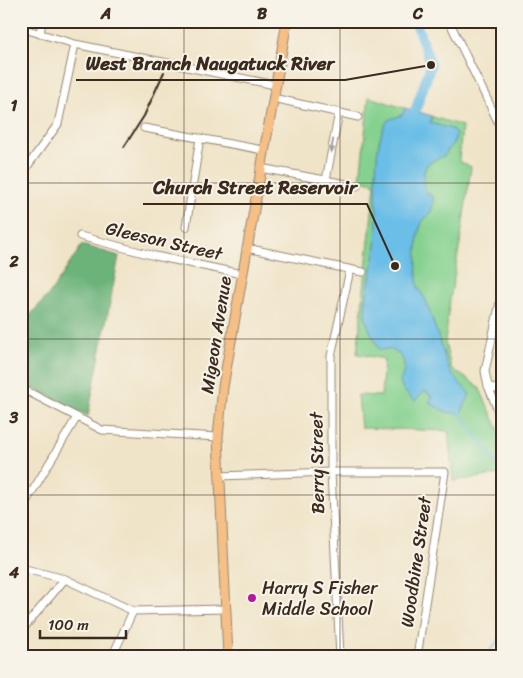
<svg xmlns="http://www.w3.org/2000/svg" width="523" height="678" font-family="Sriracha,sans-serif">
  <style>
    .green { fill: #85d18f; stroke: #607e56 }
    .forest { fill: #6cb37a; stroke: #546e4c }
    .water { fill: #6bbee7; stroke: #537482 }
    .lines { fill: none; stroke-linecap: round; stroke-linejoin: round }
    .stream { stroke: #6bbee7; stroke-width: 2 }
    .river { stroke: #6bbee7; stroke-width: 10 }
    .minor-casing { stroke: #968773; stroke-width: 9 }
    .major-casing { stroke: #968773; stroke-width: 11 }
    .minor { stroke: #fff; stroke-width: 7 }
    .major { stroke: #f5bf86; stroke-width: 9 }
    .rail { stroke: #3b2a1e; stroke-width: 2 }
    .oneway { fill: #a79f9a }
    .grid { fill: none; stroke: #3b2a1e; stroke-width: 1; stroke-opacity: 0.55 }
    .poi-dot { fill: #b5179e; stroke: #f7f3e8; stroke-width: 2 }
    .labels { text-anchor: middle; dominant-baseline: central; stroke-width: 4; stroke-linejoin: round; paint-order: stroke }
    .street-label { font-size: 18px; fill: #3b2a1e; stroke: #f7f3e8 }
    .poi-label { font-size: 18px; fill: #3b2a1e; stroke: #f7f3e8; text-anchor: start }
    .leader { fill: none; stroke: #3b2a1e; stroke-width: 2 }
    .callout-dot { fill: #3b2a1e; stroke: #f7f3e8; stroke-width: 2 }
    .callout-label { font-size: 19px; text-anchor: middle; font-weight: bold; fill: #3b2a1e; stroke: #f7f3e8; stroke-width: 4; stroke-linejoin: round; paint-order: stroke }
    .neatline { fill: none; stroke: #3b2a1e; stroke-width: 2 }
    .grid-label { font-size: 16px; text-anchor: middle; font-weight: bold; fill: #3b2a1e }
  </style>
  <rect width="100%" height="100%" fill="#f7f3e8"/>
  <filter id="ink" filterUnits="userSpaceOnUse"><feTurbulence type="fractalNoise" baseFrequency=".02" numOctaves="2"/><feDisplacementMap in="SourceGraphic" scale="10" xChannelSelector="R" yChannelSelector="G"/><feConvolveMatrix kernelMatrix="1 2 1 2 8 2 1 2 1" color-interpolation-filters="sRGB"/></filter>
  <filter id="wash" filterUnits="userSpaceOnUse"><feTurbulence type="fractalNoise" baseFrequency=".0096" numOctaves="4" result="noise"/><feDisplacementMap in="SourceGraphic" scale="20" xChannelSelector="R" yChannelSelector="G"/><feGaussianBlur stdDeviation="1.12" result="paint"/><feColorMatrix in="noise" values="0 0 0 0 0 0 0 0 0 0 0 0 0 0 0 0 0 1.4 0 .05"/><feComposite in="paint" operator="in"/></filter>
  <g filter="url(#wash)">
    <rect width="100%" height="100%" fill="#f0e4c8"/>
    <!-- green -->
    <path class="green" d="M369,97L462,126L459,161L471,167L460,243L449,305L445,343L451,368L479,387L502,437V474L453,481L448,431L361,428L358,395L381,396L384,359L357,354L375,184L360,179Z"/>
    <!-- forest -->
    <path class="forest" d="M82,245L119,256L88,416L21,382V325L51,292Z"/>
    <!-- water -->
    <path class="water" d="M405,108L432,116L430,123L452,129L456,135L454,142L444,156L428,163L424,171V183L426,192L433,197C434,218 424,213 420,228C416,238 416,275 418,286C420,292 425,297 427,303L450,372L470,394L461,414L446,412L429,403L432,397L425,391L415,401L404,391L400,382C402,376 405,371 404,365C403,354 392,347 382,350L379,349C374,339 365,324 365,313C365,290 374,267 376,245C380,211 368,148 388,120L402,115Z"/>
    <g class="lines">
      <!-- stream -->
      <path class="stream" d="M460,413L495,461L502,476
        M485,657L502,636"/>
      <!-- river -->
      <path class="river" d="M415,21L431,65L415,111"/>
    </g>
  </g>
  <g filter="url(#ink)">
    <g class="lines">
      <defs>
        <path id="minor" d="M449,21L502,130
          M21,28L75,44L275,85
          M40,34L42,21
          M273,98L358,117
          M144,128L263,150
          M260,168L357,186
          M21,175L58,124L75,44
          M326,180L339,112
          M186,227L200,138
          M80,236L155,256L242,274
          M246,248L363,272
          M502,293L485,371L488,386L502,420
          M488,386L502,391
          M21,388L102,430L218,437
          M219,476L331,472H445L417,657
          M21,510L77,417
          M21,568L65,579L133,611L226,609
          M21,631L65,579
          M112,657L133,611
          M340,657L331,472V356L350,270"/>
        <path id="major" d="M228,657L218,437L223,387L287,21"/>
      </defs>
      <!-- minor casing -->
      <use href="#minor" class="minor-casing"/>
      <!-- major casing -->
      <use href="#major" class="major-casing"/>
      <!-- minor -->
      <use href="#minor" class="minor"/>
      <!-- major -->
      <use href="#major" class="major"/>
      <!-- rail -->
      <path class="rail" d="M124,147L144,116L164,72"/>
    </g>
    <!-- one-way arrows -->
    <defs><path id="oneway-solid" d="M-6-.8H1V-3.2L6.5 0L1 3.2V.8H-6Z" transform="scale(1.25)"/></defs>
    <use class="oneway" href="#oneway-solid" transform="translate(332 146) rotate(100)"/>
  </g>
  <!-- grid -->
  <path class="grid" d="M184,21V657M340,21V657M21,183H502M21,339H502M21,495H502"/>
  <!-- markers -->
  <circle class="poi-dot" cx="252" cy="598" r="5"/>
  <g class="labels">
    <!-- street labels -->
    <g class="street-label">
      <text transform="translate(164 241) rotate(13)">Gleeson Street</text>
      <text transform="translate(216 335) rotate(-81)">Migeon Avenue</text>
      <text transform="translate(317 463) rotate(-91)">Berry Street</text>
      <text transform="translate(416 562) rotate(-82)">Woodbine Street</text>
    </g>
    <!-- poi labels -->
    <g class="poi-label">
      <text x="262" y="588">Harry S Fisher<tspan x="262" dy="21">Middle School</tspan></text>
    </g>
  </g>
  <!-- callouts -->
  <path class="leader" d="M431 65L345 80H76M395 266L367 204H143"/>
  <g class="callout-dot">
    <circle cx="431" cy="65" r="5"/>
    <circle cx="395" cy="266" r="5"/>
  </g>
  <g class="callout-label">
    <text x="210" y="70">West Branch Naugatuck River</text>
    <text x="255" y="194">Church Street Reservoir</text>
  </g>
  <!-- margin -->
  <rect width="523" height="678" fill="none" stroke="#f7f3e8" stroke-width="55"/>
  <!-- scale -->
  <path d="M40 630v8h86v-8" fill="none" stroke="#3b2a1e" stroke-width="2.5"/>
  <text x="48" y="630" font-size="15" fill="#3b2a1e" stroke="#f7f3e8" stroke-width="4" paint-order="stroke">100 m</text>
  <rect x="28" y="28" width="468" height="622" class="neatline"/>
  <g class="grid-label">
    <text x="106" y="19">A</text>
    <text x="262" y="19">B</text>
    <text x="418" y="19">C</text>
    <text x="14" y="111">1</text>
    <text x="14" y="267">2</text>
    <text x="14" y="423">3</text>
    <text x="14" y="578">4</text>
  </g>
</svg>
